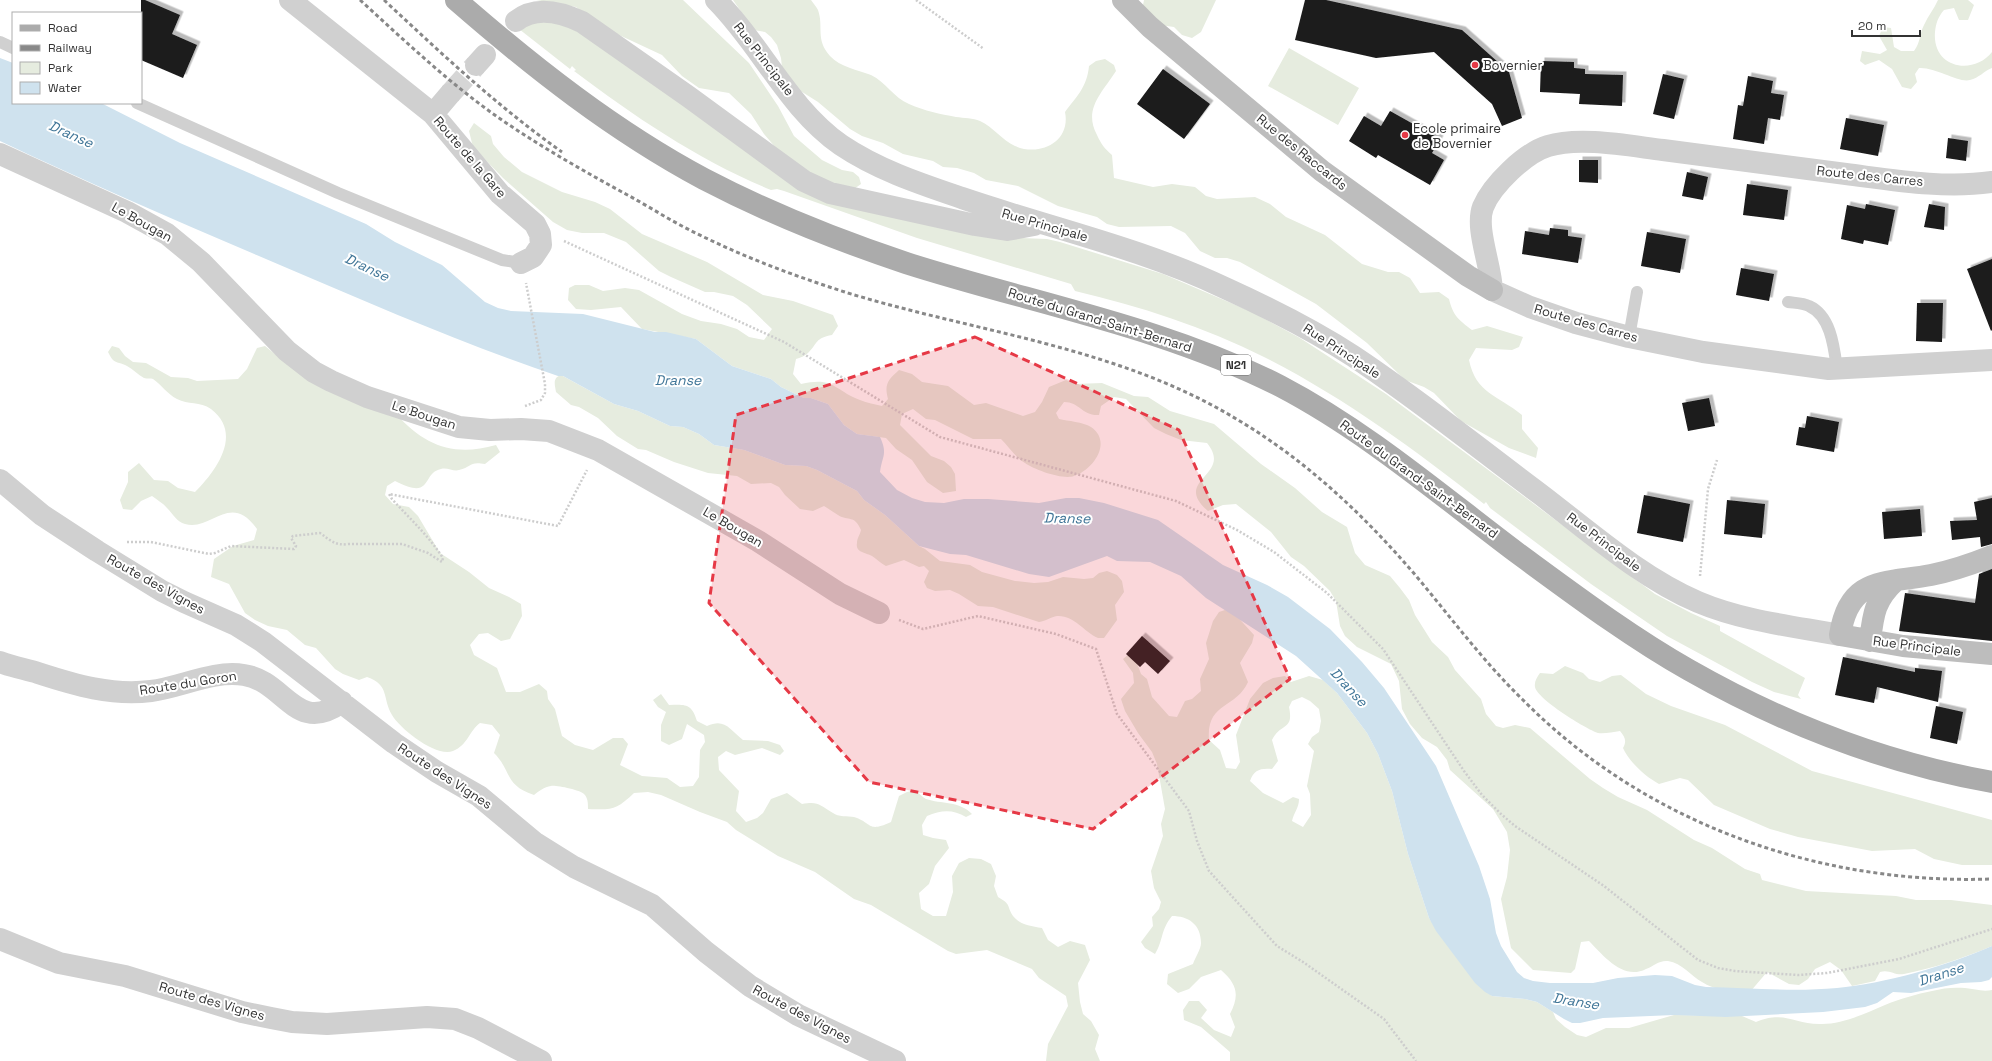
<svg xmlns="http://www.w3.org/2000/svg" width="1992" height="1061" font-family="'Space Grotesk',sans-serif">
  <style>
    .green { fill: #e6ecdf; fill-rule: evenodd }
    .water { fill: #cfe2ee }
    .building { fill: #1a1a1a; filter: url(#shadow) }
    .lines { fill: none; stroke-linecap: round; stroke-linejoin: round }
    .street-tunnel { stroke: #d6d6d6; stroke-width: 22; stroke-dasharray: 22 11; stroke-linecap: butt }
    .path { stroke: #cdcdcd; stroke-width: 2.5; stroke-dasharray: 2 2; stroke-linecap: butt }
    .lane { stroke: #d0d0d0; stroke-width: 12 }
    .street { stroke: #d0d0d0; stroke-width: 22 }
    .secondary { stroke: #bdbdbd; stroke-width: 22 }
    .primary { stroke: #ababab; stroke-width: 22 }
    .rail { stroke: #888; stroke-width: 3; stroke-dasharray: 4 3; stroke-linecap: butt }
    .marked { fill: #e63946; fill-opacity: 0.2; stroke: #e63946; stroke-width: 3; stroke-dasharray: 8 5; stroke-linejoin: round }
    .poi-dot { fill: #e63946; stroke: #fff; stroke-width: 1.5 }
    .labels { text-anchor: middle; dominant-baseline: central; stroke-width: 4; stroke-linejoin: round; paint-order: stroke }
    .shield { fill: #fff; stroke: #707070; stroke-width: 1 }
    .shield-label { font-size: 12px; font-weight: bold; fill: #333 }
    .street-label { font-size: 13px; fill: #333; stroke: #fff }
    .poi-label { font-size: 13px; fill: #333; stroke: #fff; text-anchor: start }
    .water-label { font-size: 14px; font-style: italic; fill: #3f7597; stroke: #fff }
  </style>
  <defs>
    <filter id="shadow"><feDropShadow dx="3.5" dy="-3.5" stdDeviation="0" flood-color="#0004"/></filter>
  </defs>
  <rect width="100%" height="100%" fill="#fff"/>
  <!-- green -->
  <path class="green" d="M536,0H683L749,63L778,106L794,136L822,160L842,170L853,172L859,177L861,184L854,189L819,180L776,148L764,134L751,114L729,93L699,88L682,76L662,55L602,27L576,7Z
    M733,0H811C813,3 816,6 818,10C824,27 815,39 830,56C840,67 858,70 871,75C886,82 894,98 909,104C925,111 940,114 956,117C964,118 973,118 980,121C993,127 1002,140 1015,146C1040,157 1071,142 1065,112C1077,96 1087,87 1089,66L1096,61L1105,59L1114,65L1116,71C1102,93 1083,109 1097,135C1101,144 1105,149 1112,155L1114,178L1153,187L1172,184L1195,187L1206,196L1217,199L1255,197L1270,204L1286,217L1325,235L1362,264L1388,272H1399L1410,278L1420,293L1439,292L1449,299C1453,316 1459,320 1472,330L1487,326L1523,337L1519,347L1512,350L1476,348L1469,360C1476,394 1498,395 1522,415V429L1538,448L1536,458L1509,448L1461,421L1434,393L1424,387L1405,380L1367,343L1316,304L1240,262L1227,258H1215L1200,251L1185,233L1171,226L1119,227L1107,224L1097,217L1058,206L1018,186L986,180L974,173L957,168L943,167L933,161L903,154L883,143L862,136L850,129L818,102L799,90L782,67L781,58L777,45L771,37L765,32L754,30Z
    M1144,0H1216L1201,32L1192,38L1182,35L1174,27L1153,24L1142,10Z
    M1938,0H1968L1974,5L1968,20H1959L1954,8L1944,10C1938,17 1936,23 1935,32C1932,68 1973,76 1992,52V68C1984,71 1979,78 1970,80C1958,83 1936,67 1919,68L1915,74L1917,82L1911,89L1902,87L1892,69L1879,60L1865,65L1860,61L1862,51L1880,54L1887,50L1879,36L1883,27L1891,28L1894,47L1901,51H1914C1921,41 1919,35 1924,25C1928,16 1934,9 1938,0Z
    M566,21L786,176L1021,238L1047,239L1060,242L1163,274L1252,312L1300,338L1386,394L1655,594L1691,613L1720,626V631L1805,678L1798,695L1801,699L1774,692L1752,682L1667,636L1591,584L1490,508L1486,502L1484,504C1414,449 1343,397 1264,357C1205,327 1139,306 1075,291L1071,284L917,238L784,191L777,189L771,190C700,161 635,117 574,71L576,70L572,66L570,69L519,29L527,23Z
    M1289,48L1359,88L1338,125L1268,86Z
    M474,123L491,136L493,144L504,157L522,172L562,192L595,202L610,209L642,234L707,262L763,295L793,301L833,315L838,326L832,335C815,338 818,343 808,353C805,356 800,358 796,359L793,374L801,384C834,376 834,390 860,400C867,403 875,404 882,406L888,399C884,384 888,380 899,370L912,374L922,382L948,386L974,405L986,403L1023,416L1035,412L1042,402L1049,387L1066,380L1075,384L1102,383L1134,396L1148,397L1170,411L1214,424L1261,464L1295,488L1322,512L1347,527L1355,553L1365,565L1390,576L1400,588L1409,600L1415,615L1432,642L1448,657L1455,670L1481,699L1486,714L1496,726L1503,728L1515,725L1530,728L1590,779L1603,788L1618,797L1647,810L1694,840L1712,848L1745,869L1760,874L1762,880L1806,891L1896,896L1916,900H1951L1992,905V946C1964,958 1934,968 1904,974C1895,976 1890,969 1880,972L1875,981L1852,986L1841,970L1830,962L1815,969L1808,979L1799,985L1789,984L1767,972L1750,992C1732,993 1717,991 1702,982C1691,976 1682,963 1668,961C1659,960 1654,966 1646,969C1623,981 1603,955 1589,941L1581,942L1575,969L1571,973L1533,970L1511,948L1501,899L1507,877L1510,850L1507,832L1493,809L1450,770L1447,760L1437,747L1422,738L1410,724L1402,709L1399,681L1391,664L1357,647L1345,636L1340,626L1336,601L1330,591L1304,566L1291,557L1271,532L1236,504L1223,505L1208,511C1171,479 1234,476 1207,443L1181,440L1166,434L1154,428L1126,399L1114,397L1101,406L1099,415C1082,416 1080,402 1064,402L1056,413L1059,419C1068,421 1083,422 1091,427C1113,442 1093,470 1074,476C1063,480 1035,470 1025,463C1016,458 1009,447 1001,439H973L935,420L926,419L913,409L902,414L900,425L931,456L944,461L951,467L955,474L956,491L943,493L927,482L912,460L896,449L886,438L857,434L844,425L828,404L811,398H804L781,387L771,379L732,366L696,339L642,329L621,307L591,310L576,309L568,300L569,288L575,285H589L603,291L625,288L639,290L682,314L701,321L721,324L737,329L749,337L764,340L772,329L747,305L733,296L714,292H705L671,277L659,271L626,242L604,233H582L567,230L553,222L503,178L473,147L469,131Z
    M112,346L119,348L125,356L133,362L146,363L171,377L188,378L197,381L238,379L247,369L257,348L265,346L286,363L396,414C425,446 454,457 496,445L500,452L485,464C469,461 472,467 459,470C454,472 447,467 441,469C421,473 434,501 395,481L387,486L385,495L393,504L409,507L418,516L440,553L469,572L489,588L509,597L521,604L522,616L510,639L501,641L488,633L479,634L470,645L474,655L497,668L506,692H520L539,684L547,691L548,699L555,709L562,736L575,745L593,750L613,738H623L628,744L620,765L642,776L667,778L680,787L693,786L699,777L700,750L705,742L704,735L687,724L682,739L669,745L661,741V725L666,712L658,707L653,700L661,694L669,705C686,704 692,704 697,721L707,726C725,718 729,729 743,740L768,741L780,745L784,751L780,755L762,748L735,755L726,751L718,757L719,770L739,791L736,811L746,822L757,818L763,813L771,799L787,793L802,804C819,801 819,805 833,813C838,817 848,816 854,817C873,823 867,833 891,822L899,796L907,792L916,790C919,793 922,797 926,799C941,804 960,801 972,814L966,817C953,809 941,810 927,816L922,825L923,835L933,838L946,840L949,848L935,866L929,884L919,893L921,909L933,916H946L953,892L952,876L959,863L969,858L981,859L991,864L996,876L994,886L998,897C1012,905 1006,905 1013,916C1020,925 1031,926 1042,928L1048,940L1058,947L1070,941L1085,945L1090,960L1078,983L1080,1002L1083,1014L1091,1021L1099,1035L1095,1049L1100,1061H1046L1048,1044L1068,1006L1066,996L1039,978L1032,969L987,950L956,954L948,951L871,905L854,899L815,872L778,856L736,830L727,822L700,812L661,795L648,792L634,793C616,810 613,810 588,809C588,803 588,798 584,794C580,790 556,785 551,786C544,787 539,791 534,795C504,785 512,771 494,753L500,735L492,725L480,723C469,731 468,745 453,751C437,758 400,729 392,715C382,698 390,685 367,677L359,680L343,674L335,669L316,648L305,645L287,630L268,626L255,620L245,613L229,584L211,577L214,559L233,546L254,540L257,529C230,491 211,532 185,524C177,522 173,514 167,508C163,503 157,500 152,496L141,501L132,510L123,509L120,500L128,482V472L139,463L154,480L168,481L178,488L195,492C215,472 244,434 211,409C200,401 188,405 177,399C167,394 162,385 153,379C151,378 147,379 144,378C138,375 133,369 127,366C122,363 116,363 113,360C111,358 109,354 108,352Z
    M561,375L614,404L638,411L670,426L683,427L699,434L714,445L744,450L785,465L806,466L817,470L857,491L864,500L885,515L919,546L925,549L940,561L970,565L982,572L1015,581L1034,583L1048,582L1063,577L1084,579L1093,578L1099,573L1107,571L1117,575L1122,581L1124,592L1115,605L1117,620L1104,638H1098C1083,631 1074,615 1057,616C1051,617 1046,621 1039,622L993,607L978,606L959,594L950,590L935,591L927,588L924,582L929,571L924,566L919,567L904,560L886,566C880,563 877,559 872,556C867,553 855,553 857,543C857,538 860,535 861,530C854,514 849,522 838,515C833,512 829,509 824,506L813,511L800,509L785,495L779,487L771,483L751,484L737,476L708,473L674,462L646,450L638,449L617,436L598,418L579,407L571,405L556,392C555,385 552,378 561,375Z
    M1225,610L1234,613L1254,635L1252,643L1240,663L1248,682C1236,709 1206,702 1209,740L1220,750L1226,768L1236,769L1240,762L1236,735L1250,699L1263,683L1273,678L1285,676L1291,682L1309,676L1323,680L1337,693L1367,733L1378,754L1392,791L1408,854L1429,918L1449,947L1492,996L1525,999L1537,1002L1553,1012L1556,1019L1565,1027L1577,1035L1586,1037L1606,1028H1629L1674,1015L1742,1016L1756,1022C1785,1010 1795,1025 1822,1024C1843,1024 1866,1013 1885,1005C1899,999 1917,994 1932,991C1943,988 1954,987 1965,988C1975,989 1982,992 1992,990V1061H1230V1052L1201,1027L1184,1020L1183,1010L1189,1001H1199L1207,1010L1201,1018L1214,1030L1231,1037L1235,1027L1230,1014C1240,995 1237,984 1221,970L1201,977L1189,989L1178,993L1167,984L1168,974L1193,964C1195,958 1201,949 1201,943C1201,924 1188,916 1172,916C1160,931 1164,939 1155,954L1145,948L1141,942L1153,926L1152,917L1159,909L1161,902L1154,888L1151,871L1163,836L1161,824L1165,809L1157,764L1152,752L1138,733L1125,711L1121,699L1134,683L1133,673L1123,659L1129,654L1134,655L1141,674L1147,679L1152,697L1169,716L1177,717L1185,701L1192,699L1201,691L1200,679L1209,659L1206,643L1213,621L1219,612ZM1302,697L1310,701L1319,709L1321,721L1319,732L1312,737L1308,744L1314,751L1307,786L1310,794L1311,815L1303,827L1292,821C1294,812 1299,808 1299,799L1293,797L1283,803L1263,793L1250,781C1254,770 1260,768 1272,769L1278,761L1272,740C1281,722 1294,731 1289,707L1292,701Z
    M1565,666L1583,673L1589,679L1600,682L1612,676L1621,675L1646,694L1671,706L1725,725L1812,771L1992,820V865H1962L1934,859L1915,849L1872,851L1798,837L1770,829L1714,805L1688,780L1680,778L1659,784C1646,777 1629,762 1623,748C1627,741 1625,737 1620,731C1613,732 1604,734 1598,733C1586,729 1537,699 1535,687C1534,682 1537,677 1540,673L1553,674Z"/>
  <!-- water -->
  <path class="water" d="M0,58L13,63V103H101L180,143L366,224L395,242L442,265L485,302L498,308L511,311L583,314L655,332H666L696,339L732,366L771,379L781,387L804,398H811L828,404L844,425L857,434L880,437C888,454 882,456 880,472L897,490L912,498L925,502L944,503L964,499H988L1039,503L1066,498H1079L1104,503L1158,520L1223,565L1267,585L1288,597L1330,629L1362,662L1384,688L1436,766L1479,866L1490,899L1496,933L1501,946L1517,972L1524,978L1533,981L1550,983H1593L1618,978L1655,975L1672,976L1695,985L1706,987C1750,988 1794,992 1837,988C1883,984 1950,965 1992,946V977L1989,980L1981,982L1961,983L1911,993L1893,992L1877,1003L1865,1007L1823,1012L1726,1017L1674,1015L1603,1018L1580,1023H1572L1564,1019L1537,1002L1525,999L1492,996L1485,992L1475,983L1436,931L1429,918L1408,854L1392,791L1378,754L1367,733L1337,693L1296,656L1206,598L1181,576L1150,562L1117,561L1107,556L1049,577L1029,574L966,555L950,554L919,546L885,515L864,500L857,491L817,470L806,466L785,465L744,450L714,445L699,434L683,427L670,426L638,411L614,404L563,376H558C466,345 376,306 287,268C191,227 95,186 0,141Z"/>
  <!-- building -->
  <path class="building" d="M141,0H145L180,15L172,34L197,45L183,78L141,60Z
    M1305,0H1326L1462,30L1509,72L1522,118L1502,126L1492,104L1434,52L1376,58L1295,40Z
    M1541,61L1574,62V68L1585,69V74L1623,75L1622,106L1579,104L1580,94L1540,92Z
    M1163,69L1210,104L1184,139L1137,104Z
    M1663,74L1684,79L1674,119L1653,114Z
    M1748,76L1773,81L1771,93L1784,95L1780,120L1768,118L1764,144L1733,139L1738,105L1743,106Z
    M1390,111L1440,139L1432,153L1444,160L1430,185L1378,155L1376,158L1349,141L1364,116L1381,126Z
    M1846,118L1884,125L1878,156L1840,149Z
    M1948,138L1968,141L1966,161L1946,158Z
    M1579,160H1598V183L1579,182Z
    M1687,172L1708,177L1703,200L1682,196Z
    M1747,184L1788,190L1784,220L1743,215Z
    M1866,204L1895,210L1888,245L1864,240L1863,244L1841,239L1847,205L1865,209Z
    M1929,204L1945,207L1944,230L1924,227Z
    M1550,228L1568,230V236L1582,238L1578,263L1522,254L1525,231L1549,235Z
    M1647,232L1686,239L1680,273L1641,266Z
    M1992,259V330L1991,331L1967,269Z
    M1741,268L1774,274L1769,301L1736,295Z
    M1917,303H1943L1942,342L1916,341Z
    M1709,398L1715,426L1688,431L1682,403Z
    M1807,416L1839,422L1834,452L1796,445L1799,427L1805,428Z
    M1644,495L1690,504L1683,542L1637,533Z
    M1992,498V544L1981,547L1980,537L1952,540L1950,521L1977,520L1974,502Z
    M1727,500L1765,504L1762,538L1724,534Z
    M1920,509L1922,536L1884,539L1882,512Z
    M1992,569V641L1899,631L1905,593L1975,603L1979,574Z
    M1142,636L1170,661L1158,674L1145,662L1140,667L1126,654Z
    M1843,657L1915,672V668L1942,671L1938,702L1877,687L1874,703L1835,695Z
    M1936,706L1963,712L1957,744L1930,738Z"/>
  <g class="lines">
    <!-- street-tunnel -->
    <path class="street-tunnel" d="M450,94L476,65"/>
    <!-- path -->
    <path class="path" d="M916,0L984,49
      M564,241L784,342L940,437L1176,501L1237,530L1274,552L1327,593L1383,649L1464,771L1482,795L1501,814L1515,826L1604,886L1698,960L1718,968L1735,971L1798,975L1827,973L1899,959L1992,929
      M525,406L541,400L545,393V384L526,283
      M127,542H151L209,554L215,553L231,546L294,549L296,546L291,538L293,536L320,533C330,540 335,546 348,544H402L428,553L442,562L443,558C428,535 410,519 392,499L389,494L558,526L587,470
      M1700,576L1708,489L1717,460
      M899,620L923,629L978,616L1056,634L1096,649L1117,714L1189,811L1197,841L1209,871L1277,946L1303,962L1384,1019L1416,1061"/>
    <!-- lane -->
    <path class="lane" d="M0,42L13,48
      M137,103L338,193L502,260L521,263
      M1788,302C1795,303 1803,303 1809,306C1831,316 1834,347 1837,369
      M1629,337L1637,292"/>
    <!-- street -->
    <path class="street" d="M290,0L433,114L500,194L535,224L540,234L541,245L533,257L521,263
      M716,0C761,45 788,108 841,145C878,170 921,184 962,198C1050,228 1141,248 1225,288C1269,308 1313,330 1353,356C1418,399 1478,448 1540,494C1590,532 1640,577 1698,602C1743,621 1792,626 1840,635
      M516,21C536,5 561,12 582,22L689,97L804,181L830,193L975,225L1007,230L1034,225
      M476,65L485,55
      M433,114L450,94
      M0,154L127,212L167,234L201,262L287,351L314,372L331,381L367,397L459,427L490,430L521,429L549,431L598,450L758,541L840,594L879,613
      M1992,182C1944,189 1893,180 1846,174C1785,166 1724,158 1663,150C1630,146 1580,136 1548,146C1525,153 1492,185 1483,207C1475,228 1491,265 1492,290L1530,307L1576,323L1629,337L1703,352L1829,369L1992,360
      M0,480L42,515L97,551L162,591L184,602L236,625L263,642L394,743L437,772L479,796L534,842L574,867L652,905L706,952L750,986L798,1015L895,1061
      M0,662C13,667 25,669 38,673C75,685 112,696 151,691C182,687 213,670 244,675C285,681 296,736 342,702
      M0,939L59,963L125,976L242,1012L271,1018L292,1022L327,1024L427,1017L455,1019L478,1028L541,1061"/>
    <!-- secondary -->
    <path class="secondary" d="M1123,0L1150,27L1322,171L1468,276L1492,290
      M1992,556C1972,564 1952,571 1931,575C1884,584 1849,576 1840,635L1903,646L1992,654
      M1870,641C1873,614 1875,599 1896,580"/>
    <!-- primary -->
    <path class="primary" d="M456,0C533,67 614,131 704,179C769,213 837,240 906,263C1031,303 1162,326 1280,386C1366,431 1439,494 1516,552C1572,593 1629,636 1689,670C1782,723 1886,763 1992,782"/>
    <!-- rail -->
    <path class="rail" d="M360,0C405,41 449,83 499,118C538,145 580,169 622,192C641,202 660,214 680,225C733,253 791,275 848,293C979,333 1119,347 1238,420C1307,461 1365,516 1417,577C1452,619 1484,662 1523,700C1646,824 1819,885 1992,879
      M384,0C442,54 497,106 562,152"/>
  </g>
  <!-- marked area -->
  <path class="marked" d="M975,337L1179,430L1290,679L1093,829L869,782L709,603L736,415Z"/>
  <!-- markers -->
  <g class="poi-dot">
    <circle cx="1475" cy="65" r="4"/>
    <circle cx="1405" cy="135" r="4"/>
  </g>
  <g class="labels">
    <!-- shield labels -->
    <rect class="shield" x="1221" y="355" width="30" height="20" rx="3"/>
    <g class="shield-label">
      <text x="1236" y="365">N21</text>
    </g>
    <!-- street labels -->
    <g class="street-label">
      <text transform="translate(764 59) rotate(52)">Rue Principale</text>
      <text transform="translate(1302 152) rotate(39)">Rue des Raccards</text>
      <text transform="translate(470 157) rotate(49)">Route de la Gare</text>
      <text transform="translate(1870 176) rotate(6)">Route des Carres</text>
      <text transform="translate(142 222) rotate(29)">Le Bougan</text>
      <text transform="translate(1045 225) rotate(16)">Rue Principale</text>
      <text transform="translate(1100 320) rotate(17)">Route du Grand-Saint-Bernard</text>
      <text transform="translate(1586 323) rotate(16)">Route des Carres</text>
      <text transform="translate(1342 351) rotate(33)">Rue Principale</text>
      <text transform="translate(424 415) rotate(18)">Le Bougan</text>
      <text transform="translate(1419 479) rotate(36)">Route du Grand-Saint-Bernard</text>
      <text transform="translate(733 527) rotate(30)">Le Bougan</text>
      <text transform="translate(1604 542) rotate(37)">Rue Principale</text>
      <text transform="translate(156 584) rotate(29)">Route des Vignes</text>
      <text transform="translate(1917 646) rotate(7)">Rue Principale</text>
      <text transform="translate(188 683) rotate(-9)">Route du Goron</text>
      <text transform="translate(445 776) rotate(33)">Route des Vignes</text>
      <text transform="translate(212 1001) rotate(16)">Route des Vignes</text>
      <text transform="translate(802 1014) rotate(28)">Route des Vignes</text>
    </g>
    <!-- poi labels -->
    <g class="poi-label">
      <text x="1483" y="65">Bovernier</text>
      <text x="1413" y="128">Ecole primaire<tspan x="1413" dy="15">de Bovernier</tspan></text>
    </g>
    <!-- water labels -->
    <g class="water-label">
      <text transform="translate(71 134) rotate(24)">Dranse</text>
      <text transform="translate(367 267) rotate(25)">Dranse</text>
      <text x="678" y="380">Dranse</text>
      <text transform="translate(1067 518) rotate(1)">Dranse</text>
      <text transform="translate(1349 687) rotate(47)">Dranse</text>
      <text transform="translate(1941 974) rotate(-18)">Dranse</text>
      <text transform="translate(1576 1001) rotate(9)">Dranse</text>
    </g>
  </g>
  <!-- legend -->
  <rect x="12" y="12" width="130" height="92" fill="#ffffff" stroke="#adadad"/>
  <rect x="20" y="25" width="20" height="6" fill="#ababab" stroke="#adadad"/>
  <text x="48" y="32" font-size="12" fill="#333333">Road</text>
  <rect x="20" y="45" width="20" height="6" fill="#888888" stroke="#adadad"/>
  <text x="48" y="52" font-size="12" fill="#333333">Railway</text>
  <rect x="20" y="62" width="20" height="12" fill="#e6ecdf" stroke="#adadad"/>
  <text x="48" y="72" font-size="12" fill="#333333">Park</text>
  <rect x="20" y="82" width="20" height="12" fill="#cfe2ee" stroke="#adadad"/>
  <text x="48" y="92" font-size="12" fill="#333333">Water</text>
  <!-- scale -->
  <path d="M1852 30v6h68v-6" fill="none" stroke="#333333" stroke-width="2"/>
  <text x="1858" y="30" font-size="12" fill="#333333" stroke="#ffffff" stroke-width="3" paint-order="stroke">20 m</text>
</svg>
